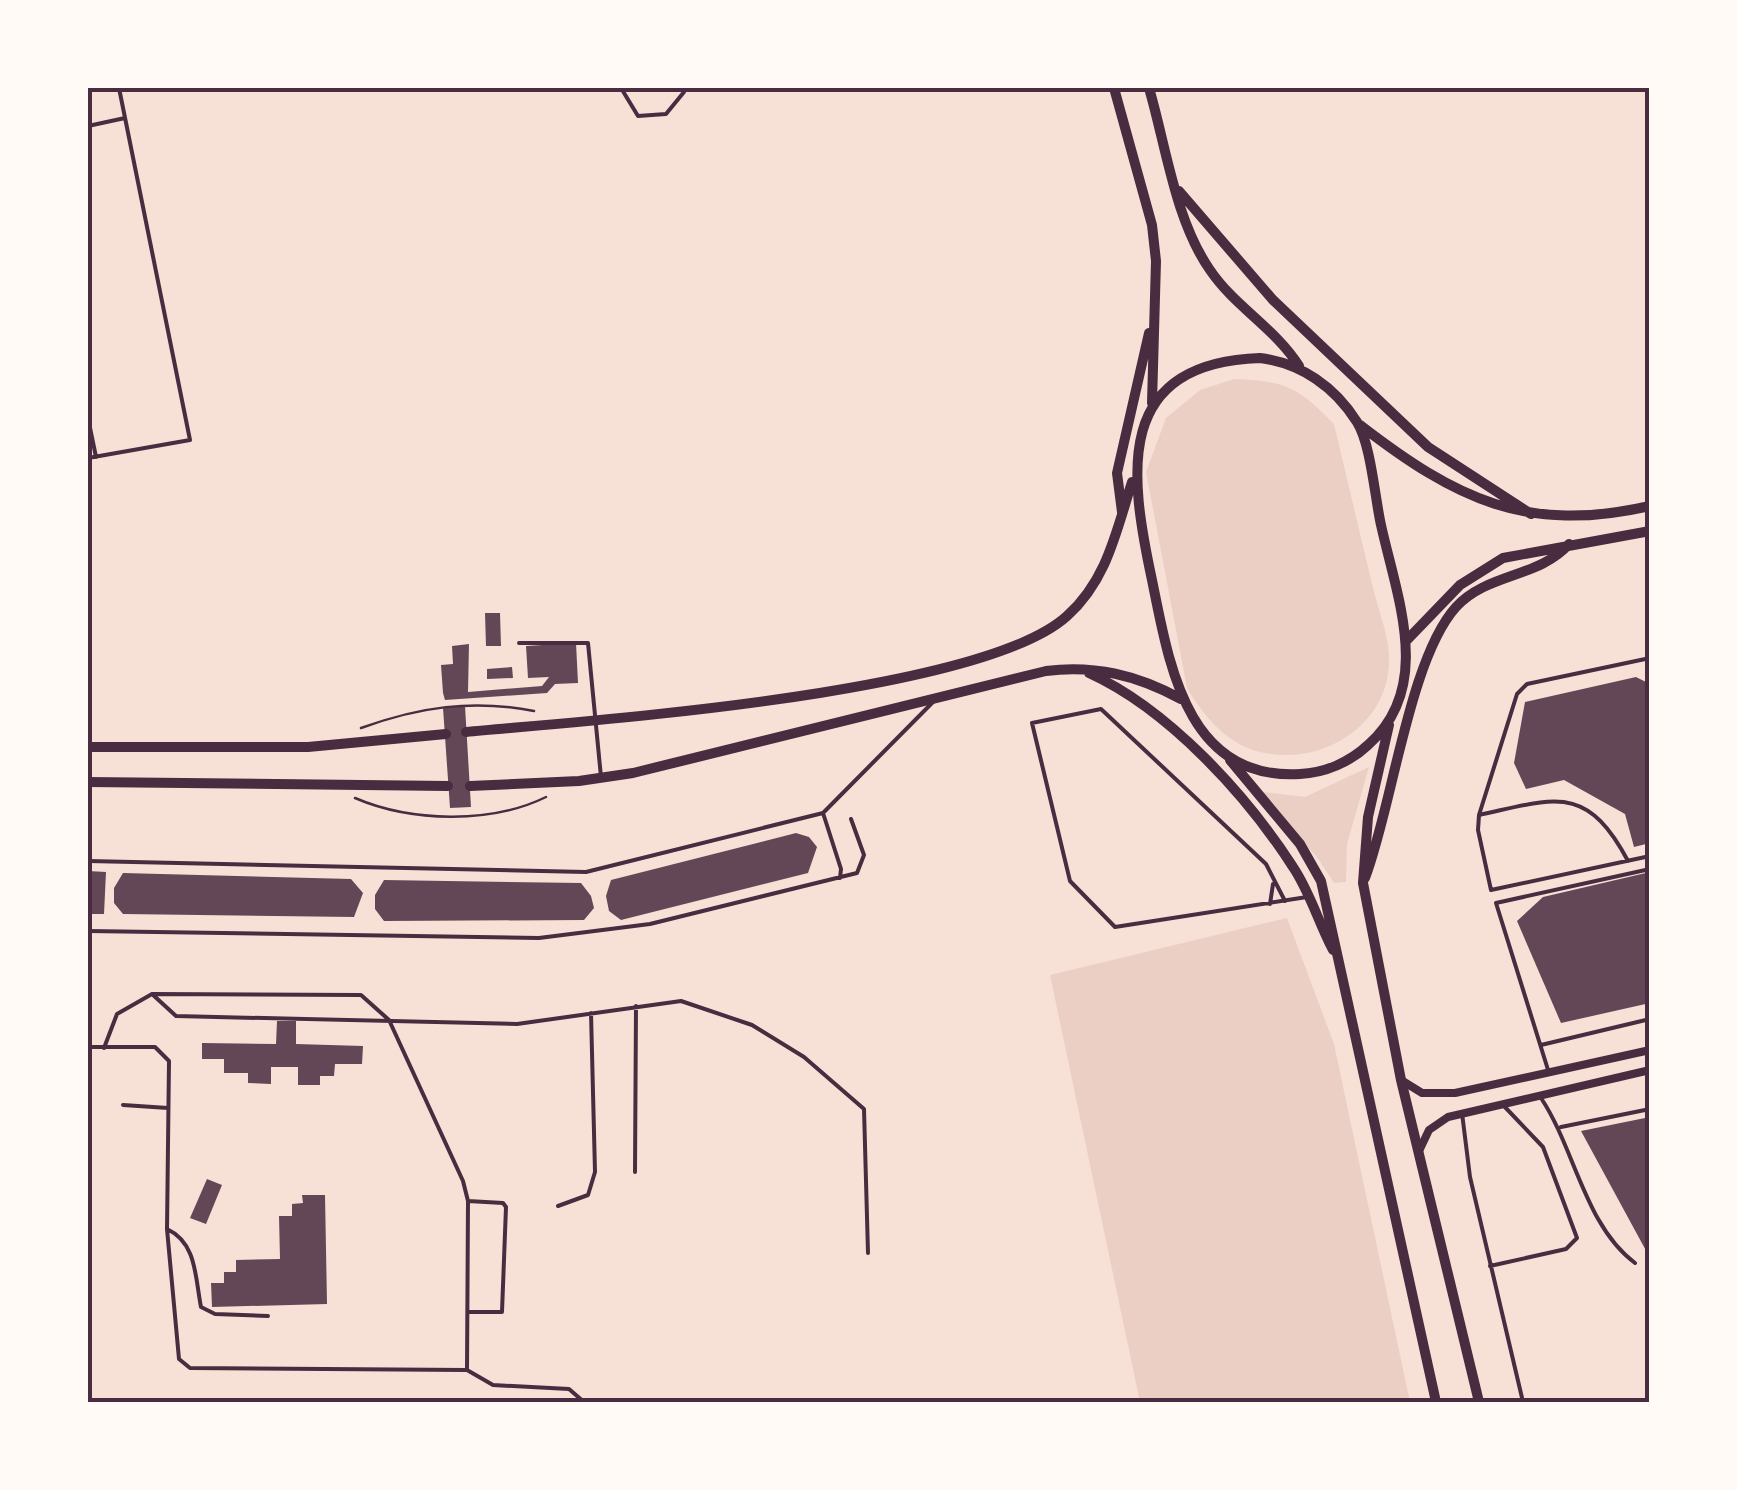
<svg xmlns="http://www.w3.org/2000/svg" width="1737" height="1490" font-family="'PT Sans',sans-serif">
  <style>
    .green { fill: #ebcfc5 }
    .building { fill: #644757 }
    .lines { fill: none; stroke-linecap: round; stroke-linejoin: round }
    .path { stroke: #4a2c40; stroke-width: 2.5 }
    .service { stroke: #4a2c40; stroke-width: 4 }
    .minor { stroke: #4a2c40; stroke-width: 8 }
    .secondary { stroke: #4a2c40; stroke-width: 10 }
    .neatline { fill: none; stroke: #4a2c40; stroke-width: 4 }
  </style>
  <rect width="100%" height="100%" fill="#f7e1d7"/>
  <!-- green -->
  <path class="green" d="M1234,379C1285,381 1298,387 1334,424C1347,479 1360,533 1373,588C1378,609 1388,633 1389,655C1392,713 1342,754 1288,755C1239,756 1211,728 1187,688L1146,472L1166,418L1200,390Z
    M1369,767L1347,844L1346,882L1334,883L1317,857L1255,791L1305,797Z
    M1287,918L1334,1044L1410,1402H1140L1050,975Z"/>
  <!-- building -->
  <path class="building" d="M485,613H500L501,646H486Z
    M576,643L578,683L555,684L547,693L445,700L443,693L441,665L453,664L452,646L469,644L468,692L542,686L549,677L528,678L526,646Z
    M512,667L513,678L487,679V669Z
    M1636,677L1650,684V843L1634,847L1625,814L1564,780L1526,789L1514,763L1525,702Z
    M465,706L471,807L450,808L443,708Z
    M796,833L809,837L817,847L808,873L621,920L609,911L606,896L611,880Z
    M88,871L106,872L104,914H88Z
    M1650,872V1003L1561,1023L1517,921L1543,897Z
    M123,873L351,879L363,893L354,917L123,914L114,903V888Z
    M384,880L581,883L591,896L594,908L584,920L384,921L375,909V895Z
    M277,1021H296V1044L363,1046L362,1064H335L334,1076H320V1085H298V1067H271V1084L248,1083V1073H224V1059H202V1043L276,1044Z
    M1650,1117V1258L1581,1131Z
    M207,1179L222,1185L206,1224L190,1218Z
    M302,1195H325L327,1304L212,1307L211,1283H224V1272H236V1260L280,1259L279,1216H292V1204L303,1203Z"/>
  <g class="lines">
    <!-- path -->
    <path class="path" d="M361,728C419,707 472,699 534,711
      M355,798C411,822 491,824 546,797"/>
    <!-- service -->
    <path class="service" d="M621,88L638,116L666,114L684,92L683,88
      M88,126L125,118
      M88,418L96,457
      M88,458L190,440L119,88
      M519,643H588L601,777
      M1650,658L1527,684L1517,694L1479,815L1478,830L1491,890L1650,856
      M823,813L841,869L840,878
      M1479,815C1554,799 1586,782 1628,861
      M88,861L586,872L823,813L934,701
      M1285,901L1266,864L1101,709L1032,723L1070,881L1115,927L1307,897
      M1270,904L1273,884
      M88,931L539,938L650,924L857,873L864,855L851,819
      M152,994L176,1016L517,1024L681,1001L752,1025L804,1057L864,1109L868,1253
      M1541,1045L1650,1019
      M88,1047H155L169,1061L167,1229L179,1359L190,1368L467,1370L493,1385L569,1389L584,1402
      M104,1048L117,1014L152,994L361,995L389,1020L463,1181L468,1201L467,1370
      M1549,1073L1496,903L1650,869
      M1541,1098C1575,1149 1585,1226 1635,1263
      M123,1105L168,1108
      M1462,1113L1470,1177L1523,1402
      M1561,1127L1650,1109
      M635,1172L636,1006
      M468,1201L503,1203L506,1207L502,1312H468
      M558,1206L588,1195L595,1172L591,1013
      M167,1229C197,1243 195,1277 201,1307L215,1314L268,1316
      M1490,1266L1566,1249L1577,1238L1543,1147L1503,1105"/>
    <!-- minor -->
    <path class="minor" d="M1401,1080L1422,1093H1455L1650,1050
      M1419,1151L1429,1130L1448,1117L1650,1070"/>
    <!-- secondary -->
    <path class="secondary" d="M1114,88L1152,225L1156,261L1152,403
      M1149,88C1166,146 1175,220 1210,270C1235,307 1275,328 1299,366
      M1179,191L1273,300L1428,447L1531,514
      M1260,358C1301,363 1335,387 1357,422C1371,444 1375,499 1381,525C1397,598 1434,687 1368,745C1350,762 1325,773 1300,774C1186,781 1169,663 1152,580C1129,473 1114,363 1260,358Z
      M1360,425C1456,499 1526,534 1650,506
      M1122,512L1117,473L1149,333
      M1406,641L1460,585L1503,558L1650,531
      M1089,673C1168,709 1246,794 1293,867C1310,892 1319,924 1333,950
      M1389,725L1368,817L1363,883L1401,1080L1479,1402
      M466,732C592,720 981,694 1067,616C1107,580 1116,532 1132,482
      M88,747H308L446,734
      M1230,760L1300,844L1321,881L1436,1402
      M88,782L448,786
      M470,786L579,781L633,773L1046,671C1095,665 1137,675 1181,699
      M1365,878C1392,808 1409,659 1456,607C1487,573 1539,578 1569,544"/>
  </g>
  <!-- border -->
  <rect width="1737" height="1490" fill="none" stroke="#fffaf5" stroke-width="180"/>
  <rect x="90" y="90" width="1557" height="1310" class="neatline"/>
</svg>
